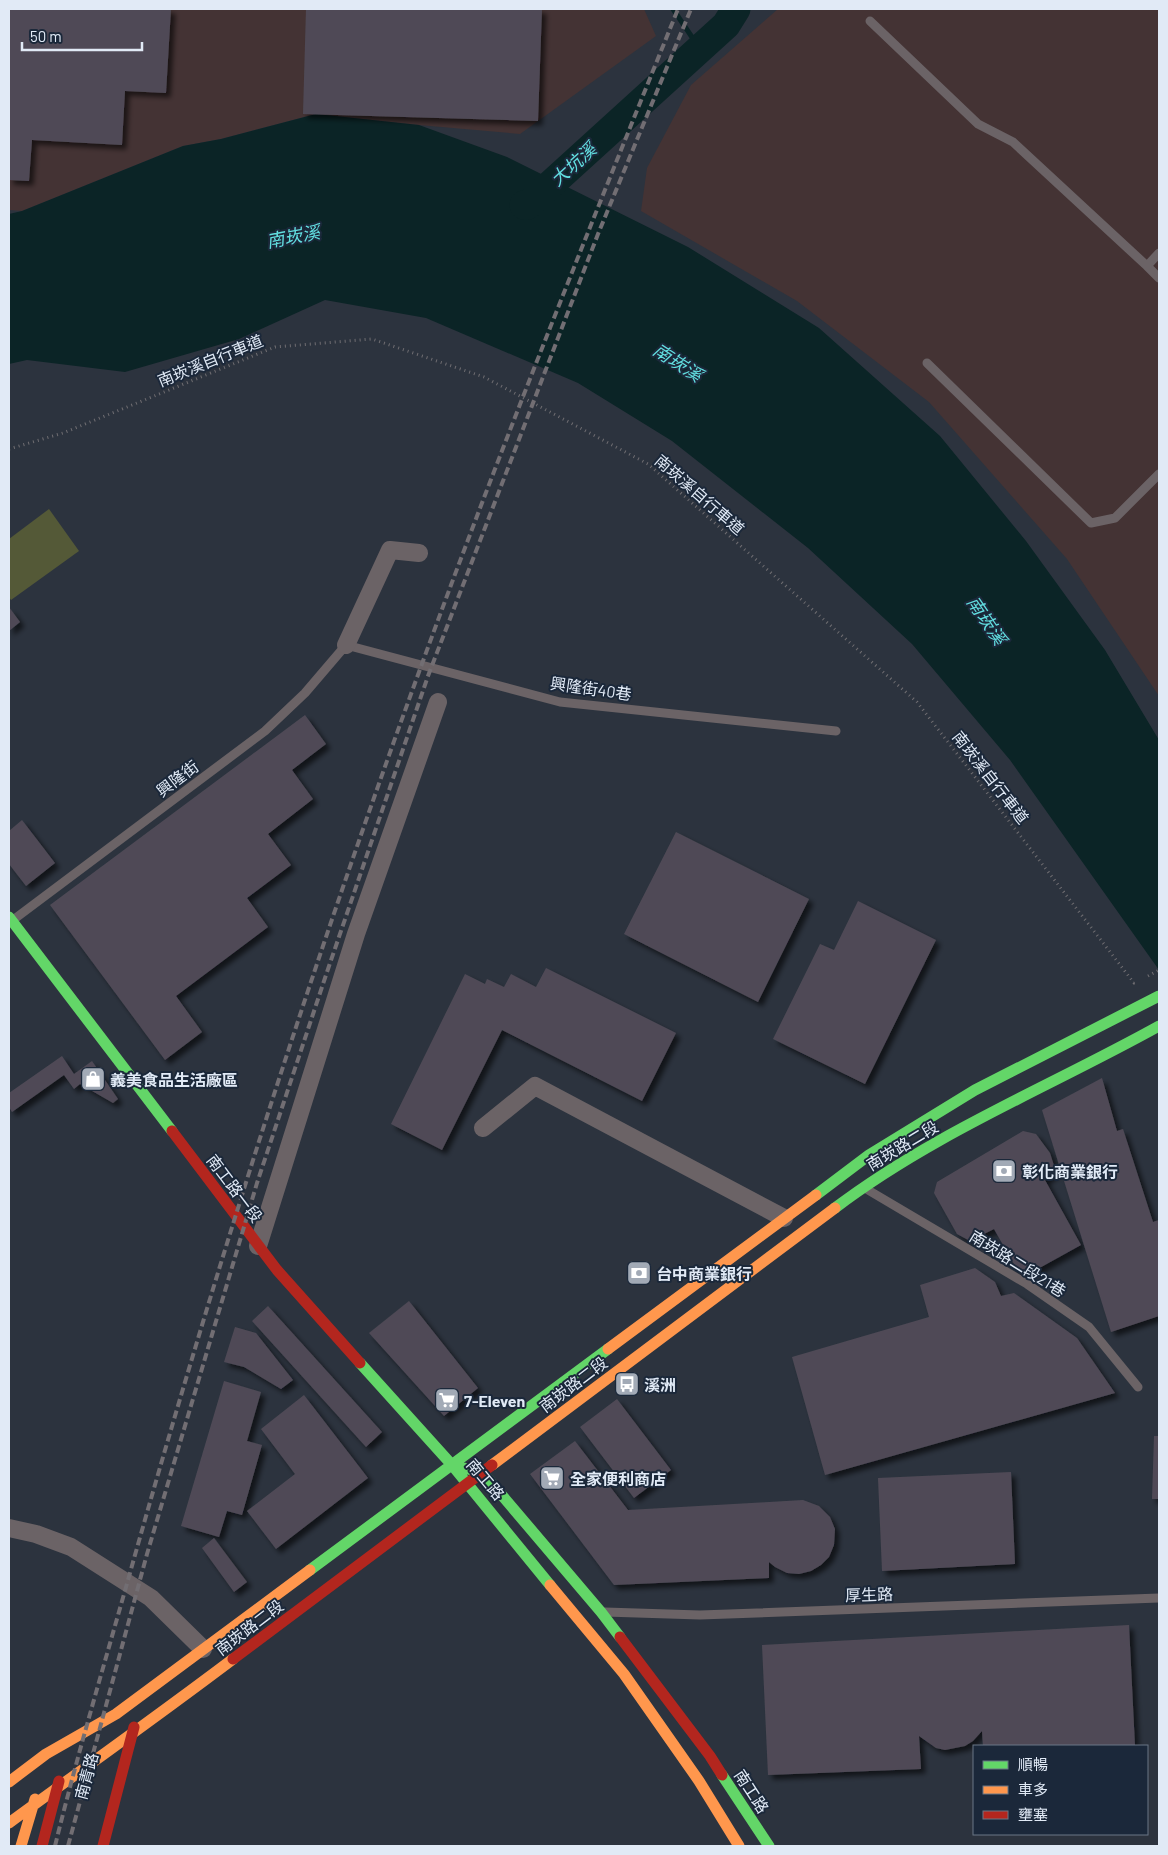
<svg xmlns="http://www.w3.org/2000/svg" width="1168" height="1855" font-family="Barlow,'Noto Sans TC',sans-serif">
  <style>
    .industrial { fill: #443334 }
    .green { fill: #545937 }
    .water { fill: #0b2426 }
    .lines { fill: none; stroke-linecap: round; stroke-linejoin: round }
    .stream { stroke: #0b2426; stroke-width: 5 }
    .river { stroke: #0b2426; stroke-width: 29 }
    .building { fill: #4f4a56; filter: url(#shadow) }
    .path { stroke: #706e72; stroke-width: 3; stroke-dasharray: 1 4; stroke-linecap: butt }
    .lane { stroke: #6b6366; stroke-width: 9 }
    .street { stroke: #6b6366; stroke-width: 18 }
    .fast { stroke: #63d668; stroke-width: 11 }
    .slow { stroke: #ff974d; stroke-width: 11 }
    .jam { stroke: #b3261e; stroke-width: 11 }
    .rail { stroke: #726e73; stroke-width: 4; stroke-dasharray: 8 4; stroke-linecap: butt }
    .labels { text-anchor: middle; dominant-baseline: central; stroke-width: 4; stroke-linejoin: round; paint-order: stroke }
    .street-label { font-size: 16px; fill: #e1eaf6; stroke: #1b283a }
    .poi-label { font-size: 16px; font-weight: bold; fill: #e1eaf6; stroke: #1b283a; text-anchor: start }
    .water-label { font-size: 18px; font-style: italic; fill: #62dfe1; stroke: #1b283a }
  </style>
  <defs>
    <filter id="shadow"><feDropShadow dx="4.5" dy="4.5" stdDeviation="2.5" flood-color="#0009"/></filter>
  </defs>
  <rect width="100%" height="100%" fill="#2c333e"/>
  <!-- industrial -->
  <path class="industrial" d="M9,9H644L656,36L520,134L419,125L316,114L221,139L183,146L22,211L9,210Z
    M778,9H1159V696L1067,559L929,402L797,301L641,211L647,168L691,85Z"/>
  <!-- green -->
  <path class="green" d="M49,509L79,551L11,600L9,597V539Z"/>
  <!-- water -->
  <path class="water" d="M316,114L419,125L507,157L688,247L819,328L940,436L1026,541L1105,650L1159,740V970L1010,760L912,644L808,548L672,441L578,383L426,318L325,300L239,339L125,372L27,360L9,364V214L22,211L183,146L221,139Z"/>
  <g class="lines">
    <!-- stream -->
    <path class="stream" d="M673,9L700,49"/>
    <!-- river -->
    <path class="river" d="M524,205H528L726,25L736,9"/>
  </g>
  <!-- building -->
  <path class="building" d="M9,9H171L166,93L125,91L122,145L32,140L29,181L9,180Z
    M306,9H542L538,121L303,114Z
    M9,607L20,622L9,631Z
    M305,715L326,744L292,770L313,799L268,834L291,865L247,898L268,927L176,996L202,1032L165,1060L50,905Z
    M22,820L55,863L26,886L9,864V831Z
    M676,832L809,899L758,1002L624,934Z
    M858,901L936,940L865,1084L773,1039L820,944L834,950Z
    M546,968L676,1033L642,1101L502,1030L442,1150L391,1124L465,974L485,984L487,979L504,987L511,974L536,987Z
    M62,1056L74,1074L92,1061L118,1099L113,1103L80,1084L74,1089L64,1075L12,1112L9,1107V1093Z
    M1102,1078L1117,1131L1123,1129L1153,1222L1159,1220V1316L1111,1332L1042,1110Z
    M1023,1131L1036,1134L1050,1153L1056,1172L1045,1180L1081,1245L1025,1276L1019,1273L994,1229L970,1241L957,1234L934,1193L937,1182Z
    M975,1268L995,1282L1001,1296L1014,1293L1077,1338L1115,1393L825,1475L792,1357L929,1317L920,1285Z
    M409,1301L478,1388L444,1416L369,1333Z
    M268,1306L382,1432L366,1447L252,1321Z
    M235,1327L256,1333L293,1380L281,1389L244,1367L224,1362Z
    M224,1381L261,1392L247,1441L262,1445L242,1515L227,1511L219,1537L181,1526Z
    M304,1395L368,1478L276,1549L247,1511L295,1474L261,1429Z
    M617,1399L671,1470L634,1498L580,1427Z
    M1154,1436H1159V1499H1152Z
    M575,1441L628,1510L803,1500L819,1506L830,1517L835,1529L834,1545L829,1557L821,1565L811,1571L799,1574L787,1573L775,1567L769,1562V1578L614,1585L530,1474Z
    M1011,1472L1015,1564L882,1571L878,1478Z
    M214,1538L247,1582L234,1592L202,1548Z
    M1129,1625L1135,1746H983L982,1731L973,1741L965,1746L945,1750L936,1748L919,1736L921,1769L768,1775L762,1645Z"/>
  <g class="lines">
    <!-- path -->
    <path class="path" d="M9,449L63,433L275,347L372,339L484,377L648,464L917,702L1134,983L1137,981
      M1148,976L1159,970"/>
    <!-- lane -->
    <path class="lane" d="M870,21L978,124L1013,142L1147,266
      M1159,253L1147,266L1159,278
      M927,363L1091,523L1115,518L1159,474
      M13,920L265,731L305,693L346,645L560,702L836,731
      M868,1190L1027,1284L1089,1327L1138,1387
      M605,1612L700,1615L1159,1598"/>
    <!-- street -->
    <path class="street" d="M346,645L390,550L419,553
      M483,1128L535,1086L784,1218
      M258,1246L356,934L438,702
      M9,1528L36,1534L71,1547L151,1598L203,1649"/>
    <!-- fast -->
    <path class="fast" d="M9,917L172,1131
      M816,1195L869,1155L975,1090L1159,996
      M835,1208C934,1133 1051,1086 1159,1026
      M360,1363L452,1465L550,1585
      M464,1468L483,1473L601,1612L620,1637
      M310,1570L608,1349
      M722,1775L769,1846"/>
    <!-- slow -->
    <path class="slow" d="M608,1349L816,1195
      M492,1465L835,1208
      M550,1585L624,1674L699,1781L739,1846
      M9,1782L46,1754L116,1714L310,1570
      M9,1823C84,1768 159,1715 233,1659
      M21,1846L35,1799"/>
    <!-- jam -->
    <path class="jam" d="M172,1131L277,1270L360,1363
      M620,1637L710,1756L722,1775
      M233,1659L492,1465
      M42,1846L59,1781
      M103,1846L134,1727"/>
    <!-- rail -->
    <path class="rail" d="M55,1846C79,1748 108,1652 135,1555C219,1257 313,963 419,672C500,449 589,229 678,9
      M68,1846L147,1554L257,1183L327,972L428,676L598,234L691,9"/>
  </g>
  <!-- icons -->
  <defs>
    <symbol id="shop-square" viewBox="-11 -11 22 22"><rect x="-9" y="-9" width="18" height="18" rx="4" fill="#a2aab6" stroke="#1b283a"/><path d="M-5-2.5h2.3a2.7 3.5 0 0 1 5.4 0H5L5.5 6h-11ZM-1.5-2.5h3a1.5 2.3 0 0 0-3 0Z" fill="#fff"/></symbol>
    <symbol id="bank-square" viewBox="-11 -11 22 22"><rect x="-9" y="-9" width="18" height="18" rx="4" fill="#a2aab6" stroke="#1b283a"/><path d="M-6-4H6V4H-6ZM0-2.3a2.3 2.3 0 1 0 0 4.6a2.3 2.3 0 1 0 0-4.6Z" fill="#fff"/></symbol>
    <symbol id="bus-square" viewBox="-11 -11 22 22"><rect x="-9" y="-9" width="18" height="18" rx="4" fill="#a2aab6" stroke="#1b283a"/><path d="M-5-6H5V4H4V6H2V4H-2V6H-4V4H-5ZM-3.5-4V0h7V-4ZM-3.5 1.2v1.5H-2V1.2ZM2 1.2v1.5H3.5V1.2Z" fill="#fff"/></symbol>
    <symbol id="supermarket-square" viewBox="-11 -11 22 22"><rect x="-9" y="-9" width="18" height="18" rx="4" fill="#a2aab6" stroke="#1b283a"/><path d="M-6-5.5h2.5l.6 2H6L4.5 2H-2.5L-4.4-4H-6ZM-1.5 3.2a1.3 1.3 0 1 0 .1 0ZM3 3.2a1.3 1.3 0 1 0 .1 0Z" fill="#fff"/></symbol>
  </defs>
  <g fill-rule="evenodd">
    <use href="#shop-square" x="79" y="1065" width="28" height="28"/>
    <use href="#bank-square" x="990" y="1157" width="28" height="28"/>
    <use href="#bank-square" x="625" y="1259" width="28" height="28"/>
    <use href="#bus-square" x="613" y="1370" width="28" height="28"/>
    <use href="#supermarket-square" x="433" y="1386" width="28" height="28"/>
    <use href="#supermarket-square" x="538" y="1464" width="28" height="28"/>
  </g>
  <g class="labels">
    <!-- street labels -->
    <g class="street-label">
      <text transform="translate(210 360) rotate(-22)">南崁溪自行車道</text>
      <text transform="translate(700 494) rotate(41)">南崁溪自行車道</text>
      <text transform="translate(591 688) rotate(8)">興隆街40巷</text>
      <text transform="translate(991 777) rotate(52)">南崁溪自行車道</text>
      <text transform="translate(177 778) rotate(-37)">興隆街</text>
      <text transform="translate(902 1145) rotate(-31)">南崁路二段</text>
      <text transform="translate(235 1188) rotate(53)">南工路一段</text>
      <text transform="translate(1018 1263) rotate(32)">南崁路二段21巷</text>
      <text transform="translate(573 1384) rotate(-37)">南崁路二段</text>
      <text transform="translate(486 1479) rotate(50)">南工路</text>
      <text transform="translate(869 1594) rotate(-2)">厚生路</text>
      <text transform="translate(249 1627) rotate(-37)">南崁路二段</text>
      <text transform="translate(86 1776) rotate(-75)">南青路</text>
      <text transform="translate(752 1791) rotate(57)">南工路</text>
    </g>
    <!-- poi labels -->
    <g class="poi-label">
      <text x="110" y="1079">義美食品生活廠區</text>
      <text x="1022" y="1171">彰化商業銀行</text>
      <text x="656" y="1273">台中商業銀行</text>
      <text x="644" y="1384">溪洲</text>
      <text x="464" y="1400">7-Eleven</text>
      <text x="570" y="1478">全家便利商店</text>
    </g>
    <!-- water labels -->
    <g class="water-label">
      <text transform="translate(573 164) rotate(-42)">大坑溪</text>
      <text transform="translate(293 236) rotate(-11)">南崁溪</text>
      <text transform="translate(678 362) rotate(33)">南崁溪</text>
      <text transform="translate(987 620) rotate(56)">南崁溪</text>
    </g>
  </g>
  <!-- border -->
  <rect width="1168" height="1855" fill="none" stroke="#e1eaf6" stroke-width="20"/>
  <!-- legend -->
  <rect x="973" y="1745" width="175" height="90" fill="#1b283a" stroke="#6a7685"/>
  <rect x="983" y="1761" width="25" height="8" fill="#63d668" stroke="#6a7685"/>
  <text x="1018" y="1770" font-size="15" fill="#e1eaf6">順暢</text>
  <rect x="983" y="1786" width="25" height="8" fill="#ff974d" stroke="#6a7685"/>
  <text x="1018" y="1795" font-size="15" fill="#e1eaf6">車多</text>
  <rect x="983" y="1811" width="25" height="8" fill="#b3261e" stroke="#6a7685"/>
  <text x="1018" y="1820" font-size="15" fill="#e1eaf6">壅塞</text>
  <!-- scale -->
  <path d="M22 42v8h120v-8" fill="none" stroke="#e1eaf6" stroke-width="2.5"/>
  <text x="30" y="42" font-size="15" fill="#e1eaf6" stroke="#1b283a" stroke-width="4" paint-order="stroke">50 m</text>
</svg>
